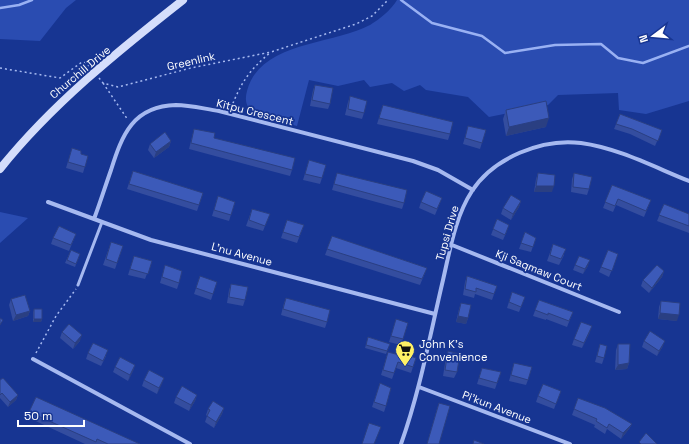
<svg xmlns="http://www.w3.org/2000/svg" width="689" height="444" font-family="'Space Grotesk',sans-serif">
  <style>
    .green { fill: #2a4cb1 }
    .lines { fill: none; stroke-linecap: round; stroke-linejoin: round }
    .stream { stroke: #99b1f3; stroke-width: 2.5 }
    .path { stroke: #a6b9f0; stroke-width: 1.5; stroke-dasharray: 2 3; stroke-linecap: butt }
    .service { stroke: #a6b9f0; stroke-width: 3 }
    .minor { stroke: #a6b9f0; stroke-width: 4 }
    .secondary { stroke: #d4ddfb; stroke-width: 8 }
    .wall { fill: #344d9f }
    .shaded-wall { fill: #2a3f82 }
    .building { fill: #3c5ab9; stroke: #2a3f82 }
    .labels { text-anchor: middle; dominant-baseline: central; stroke-width: 3.5; stroke-linejoin: round; paint-order: stroke }
    .street-label { font-size: 11px; fill: #fff; stroke: #173592 }
    .poi-label { font-size: 11px; fill: #fff; stroke: #173592; text-anchor: start }
  </style>
  <rect width="100%" height="100%" fill="#173592"/>
  <!-- green -->
  <path class="green" d="M0,0H76L66,8L40,41L0,39Z
    M397,0H689V101L646,114L619,110L618,93L558,95L548,105L489,117L468,97L426,90L420,85L404,91L392,83L370,87L364,80L338,86L309,80L297,126L256,115C247,109 244,102 247,91C260,41 333,45 370,25C380,19 391,10 397,0Z
    M0,212L28,218L0,243Z"/>
  <g class="lines">
    <!-- stream -->
    <path class="stream" d="M401,0L432,23L482,36L505,53L555,45L601,44L618,58L643,63L689,46
      M0,8L19,5L32,0"/>
    <!-- path -->
    <path class="path" d="M0,68L60,78L82,62L87,63L89,66
      M99,78L103,83L118,87L191,68L271,52L356,24L372,16L388,0
      M103,83L128,120
      M231,108C241,83 249,70 271,52
      M36,353L56,316L76,289"/>
    <!-- service -->
    <path class="service" d="M78,285L102,222"/>
    <!-- minor -->
    <path class="minor" d="M48,202L151,240L435,314
      M94,219C100,203 105,187 111,170C122,135 133,106 176,105C190,105 205,109 219,111L413,161L438,170L473,190
      M452,245L619,312
      M33,359L190,444
      M419,387L570,444
      M401,444C420,391 430,335 443,280C450,250 455,217 472,191C493,158 542,138 581,143C618,148 654,167 689,181"/>
    <!-- secondary -->
    <path class="secondary" d="M0,169C51,105 118,51 183,0"/>
  </g>
  <!-- wall -->
  <path class="wall" d="M315,85L330,104L328,109L310,106L313,90Z
    M350,96L364,113L362,119L345,115L348,102Z
    M383,105L450,134L448,140L377,124Z
    M506,110L546,127L506,136L503,119Z
    M620,114L662,130L655,146L630,134L614,129Z
    M468,126L486,130L480,149L463,144Z
    M194,129L214,138L292,170L290,176L189,149Z
    M171,141L169,147L154,158L148,150L150,144Z
    M72,148L81,154L88,156L83,173L66,168Z
    M309,160L322,178L320,184L303,180Z
    M133,171L203,193L197,211L127,189Z
    M337,173L404,203L402,209L332,190Z
    M538,173L552,192H534L536,179Z
    M574,173L589,189L587,195L571,192L572,179Z
    M612,185L651,200L644,217L616,205L613,212L603,208Z
    M218,196L235,202L229,221L212,216Z
    M442,198L435,215L419,208L421,202Z
    M521,201L519,207L511,220L501,214L503,208Z
    M664,204L689,214V233L657,221Z
    M252,209L270,214L263,231L246,226Z
    M497,219L507,231L503,240L491,235Z
    M287,220L304,225L297,243L281,238Z
    M525,232L536,238L531,252L519,249Z
    M76,234L69,251L51,244L53,238Z
    M332,236L427,268L420,285L325,255Z
    M111,242L123,246L115,269L103,265Z
    M553,244L564,255L559,265L547,261Z
    M71,250L80,254L75,267L65,263Z
    M608,250L618,254L609,277L599,272Z
    M134,256L152,261L145,279L128,275Z
    M165,265L179,283L177,289L160,283Z
    M575,265L588,266L583,274L573,270Z
    M664,271L662,277L649,293L641,286L643,280Z
    M200,276L213,294L211,300L194,294Z
    M467,276L497,286L492,300L475,294L474,298L463,295L465,282Z
    M231,284L245,300L243,306L227,303L229,290Z
    M512,292L525,297L519,312L507,308Z
    M286,298L327,322L325,328L281,315L284,303Z
    M11,299L30,311L28,316L13,321L9,305Z
    M539,300L573,312L567,327L546,319V320L533,316Z
    M661,301L677,321L658,319L659,307Z
    M461,303L468,318L466,324L456,322L459,309Z
    M34,309L42,319L41,322H33V312Z
    M396,319L403,339L401,345L389,342Z
    M62,332L80,341L73,349L60,338Z
    M590,332L582,348L572,345L574,339Z
    M368,337L390,344L386,354L365,348Z
    M644,341L663,346L657,356L642,347Z
    M600,344L604,358L602,364L595,362Z
    M618,344L629,363L627,369L615,370L616,350Z
    M448,351L457,372L454,378L443,376L446,357Z
    M388,352L403,356L416,358L411,373L396,368L392,379L381,375Z
    M88,353L106,356L101,366L86,359Z
    M514,363L528,380L526,385L509,381Z
    M135,365L133,371L128,381L113,372L115,367Z
    M482,368L501,372L495,389L477,384Z
    M164,378L157,394L142,386L144,380Z
    M0,380L18,395L16,400L8,407L0,398Z
    M380,383L386,406L384,412L372,407Z
    M561,391L554,409L536,402L538,396Z
    M197,395L195,401L189,411L174,403L176,397Z
    M578,398L632,424L629,429L621,439L607,429L605,434L594,427L595,425L572,415Z
    M439,403V444H427L437,409Z
    M224,408L222,414L214,428L205,422L207,416L206,415L208,409Z
    M29,412L140,444H85L27,417Z"/>
  <!-- shaded-wall -->
  <path class="shaded-wall" d="M549,118L546,127L506,136L509,127Z
    M171,141L169,147L154,158L156,152Z
    M536,186H554L552,192H534Z
    M521,201L519,207L511,220L513,214Z
    M590,260L588,266L583,274L585,269Z
    M664,271L662,277L649,293L652,288Z
    M30,311L28,316L13,321L16,315Z
    M660,313L679,315L677,321L658,319Z
    M458,316L468,318L466,324L456,322Z
    M34,319H42L41,322H33Z
    M592,326L590,332L582,348L584,343Z
    M82,335L80,341L73,349L75,343Z
    M665,341L663,346L657,356L659,351Z
    M629,363L627,369L615,370L618,365Z
    M135,365L133,371L128,381L130,375Z
    M164,378L162,384L157,394L159,388Z
    M18,395L16,400L8,407L10,402Z
    M197,395L195,401L189,411L191,405Z
    M224,408L222,414L214,428L216,422Z
    M632,424L629,429L621,439L623,433Z"/>
  <!-- building -->
  <path class="building" d="M315,85L333,88L330,104L312,100Z
    M350,96L367,101L364,113L348,109Z
    M546,101L549,118L509,127L506,110Z
    M383,105L453,122L450,134L379,118Z
    M620,114L662,130L658,141L632,129L616,124Z
    M468,126L486,130L482,143L465,138Z
    M194,129L215,133L214,138L295,158L292,170L191,143Z
    M165,132L171,141L156,152L150,144Z
    M72,148L81,151V154L88,156L85,167L68,162Z
    M309,160L326,165L322,178L305,174Z
    M133,171L203,193L199,205L129,184Z
    M337,173L407,190L404,203L334,184Z
    M538,173L555,175L554,186H536Z
    M574,173L592,177L589,189L573,187Z
    M612,185L651,200L646,211L618,199L615,206L605,202Z
    M426,191L442,198L437,209L421,202Z
    M511,195L521,201L513,214L503,208Z
    M218,196L235,202L231,215L214,210Z
    M664,204L689,214V226L659,215Z
    M252,209L270,214L265,226L249,220Z
    M497,219L509,225L505,235L493,229Z
    M287,220L304,225L299,237L283,232Z
    M59,226L76,234L71,245L53,238Z
    M525,232L536,238L533,247L521,243Z
    M332,236L427,268L422,279L327,249Z
    M111,242L123,246L117,263L106,259Z
    M553,244L566,249L561,259L550,255Z
    M71,250L80,254L76,264L67,260Z
    M608,250L618,254L612,271L601,267Z
    M134,256L152,261L148,274L130,269Z
    M579,256L590,260L585,269L575,265Z
    M165,265L182,271L179,283L162,277Z
    M657,265L664,271L652,288L643,280Z
    M200,276L217,282L213,294L196,288Z
    M467,276L497,286L494,294L476,288V292L465,289Z
    M231,284L248,287L245,300L229,297Z
    M512,292L525,297L521,307L509,302Z
    M25,295L30,311L16,315L11,299Z
    M286,298L330,310L327,322L283,309Z
    M539,300L573,312L569,321L548,313V315L535,310Z
    M661,301L680,303L679,315L660,313Z
    M461,303L471,305L468,318L458,316Z
    M34,309H42V319H34Z
    M0,318L3,320L0,325Z
    M396,319L408,323L403,339L391,336Z
    M581,322L592,326L584,343L574,339Z
    M69,324L82,335L75,343L62,332Z
    M650,331L665,341L659,351L644,341Z
    M368,337L390,344L387,351L366,345Z
    M93,343L108,350L103,361L88,353Z
    M600,344L607,346L604,358L597,356Z
    M618,344H630L629,363L618,365Z
    M448,351L460,354L457,372L445,370Z
    M388,352L403,356L404,354L416,358L413,367L398,362L394,373L383,370Z
    M120,357L135,365L130,375L115,367Z
    M514,363L532,367L528,380L511,375Z
    M482,368L501,372L497,383L479,378Z
    M149,370L164,378L159,388L144,380Z
    M3,378L18,395L10,402L2,393L0,395V380Z
    M380,383L391,388L386,406L374,402Z
    M543,384L561,391L556,404L538,396Z
    M182,386L197,395L191,405L176,397Z
    M36,397L140,444H108L97,439L96,442L29,412Z
    M578,398L605,408L632,424L623,433L609,424L607,428L596,421L597,419L574,409Z
    M213,401L224,408L216,422L207,416L210,410L208,409Z
    M439,403L450,406L439,444H427Z
    M369,423L381,427L374,444H362Z
    M646,433L657,444H641L639,442Z
    M474,440L484,444H473Z"/>
  <!-- icons -->
  <defs>
    <symbol id="supermarket-pin" viewBox="-11 -11 22 30"><path d="M0 17L-7.5 6A9.5 9.5 0 1 1 7.5 6Z" fill="#fff165" stroke="#173592"/><path d="M-6-5.5h2.5l.6 2H6L4.5 2H-2.5L-4.4-4H-6ZM-1.5 3.2a1.3 1.3 0 1 0 .1 0ZM3 3.2a1.3 1.3 0 1 0 .1 0Z" fill="#111"/></symbol>
  </defs>
  <g fill-rule="evenodd">
    <use href="#supermarket-pin" x="394" y="339" width="22" height="30"/>
  </g>
  <g class="labels">
    <!-- street labels -->
    <g class="street-label">
      <text transform="translate(191 61) rotate(-13)">Greenlink</text>
      <text transform="translate(80 72) rotate(-40)">Churchill Drive</text>
      <text transform="translate(255 112) rotate(14)">Kitpu Crescent</text>
      <text transform="translate(447 233) rotate(-74)">Tupsi Drive</text>
      <text transform="translate(242 254) rotate(15)">L'nu Avenue</text>
      <text transform="translate(539 270) rotate(22)">Kji Saqmaw Court</text>
      <text transform="translate(497 407) rotate(21)">Pi'kun Avenue</text>
    </g>
    <!-- poi labels -->
    <g class="poi-label">
      <text x="419" y="344">John K's<tspan x="419" dy="13">Convenience</tspan></text>
    </g>
  </g>
  <!-- north arrow -->
  <g transform="translate(653 36) rotate(254)" stroke="#173592" stroke-width="3" paint-order="stroke">
  <path d="M0-3L7 15L0 10L-7 15Z" fill="#ffffff"/>
  <text y="-6" font-size="11" font-weight="bold" text-anchor="middle" fill="#ffffff">N</text>
  </g>
  <!-- scale -->
  <path d="M18 420v6h66v-6" fill="none" stroke="#ffffff" stroke-width="2"/>
  <text x="24" y="420" font-size="12" fill="#ffffff" stroke="#173592" stroke-width="3" paint-order="stroke">50 m</text>
</svg>
